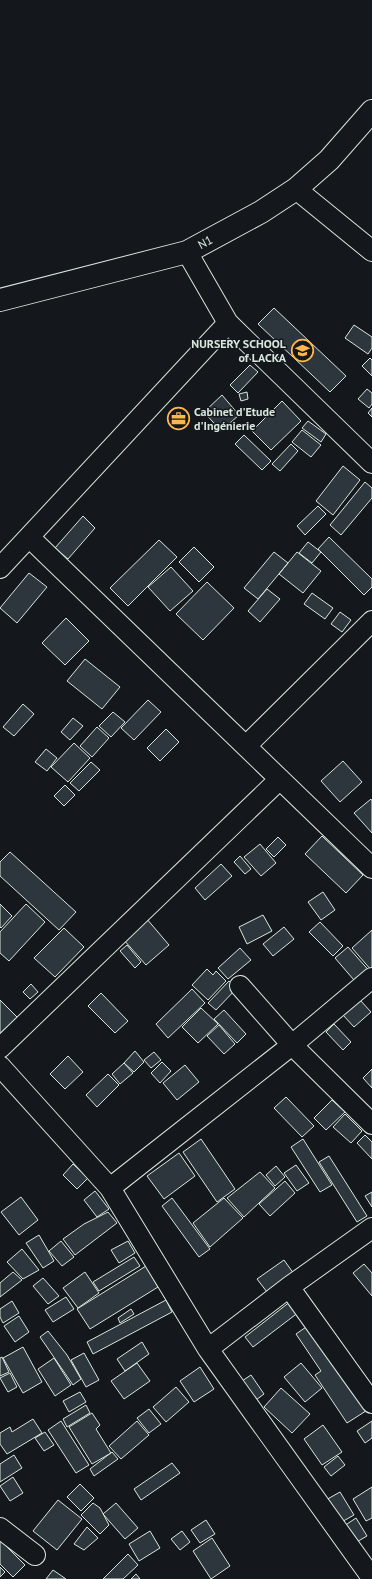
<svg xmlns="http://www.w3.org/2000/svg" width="372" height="1579" font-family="'PT Sans',sans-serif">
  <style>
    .building { fill: #2c363c; stroke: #d8e6dc }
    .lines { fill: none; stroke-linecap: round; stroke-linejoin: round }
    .minor-casing { stroke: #d8e6dc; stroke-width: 22 }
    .trunk-casing { stroke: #d8e6dc; stroke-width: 24 }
    .minor { stroke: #14181c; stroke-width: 20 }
    .trunk { stroke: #14181c; stroke-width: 22 }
    .labels { text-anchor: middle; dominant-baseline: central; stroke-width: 3; stroke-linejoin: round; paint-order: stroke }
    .street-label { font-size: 12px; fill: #d8e6dc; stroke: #14181c }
    .poi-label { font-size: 12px; font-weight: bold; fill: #d8e6dc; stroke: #14181c; text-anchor: end }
  </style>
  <rect width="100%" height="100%" fill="#14181c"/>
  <!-- building -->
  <path class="building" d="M274,308L346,376L330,392L258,324Z
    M354,325L372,337V348L368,354L345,338Z
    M370,358L372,360V376L362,366Z
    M250,365L258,372L238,393L230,385Z
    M367,389L372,393V404L369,408L358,399Z
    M247,392L248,399L241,401L239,394Z
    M222,395L239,415L221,431L204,412Z
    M282,401L301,421L271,450L252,431Z
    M180,407L189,417L178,429L168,419Z
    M372,408V417L368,413Z
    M308,421L326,434L321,442L302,428Z
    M302,430L321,445L311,457L292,442Z
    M244,435L271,461L262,470L235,444Z
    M291,444L298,451L280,471L272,464Z
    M343,466L360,480L333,515L316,501Z
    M365,482L372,488V498L341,535L330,525Z
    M318,506L326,514L305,535L297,526Z
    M83,516L95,528L68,559L55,548Z
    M329,537L372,579V587L364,595L318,549Z
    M159,540L177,557L128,606L110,588Z
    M308,542L321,552L312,563L299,553Z
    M194,547L214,567L199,582L179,562Z
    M274,552L288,563L258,599L244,588Z
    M297,552L321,571L303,593L279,574Z
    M171,567L193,591L170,611L148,587Z
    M29,573L47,587L17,623L0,608Z
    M207,582L234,608L203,640L176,614Z
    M267,589L280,599L260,622L248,611Z
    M312,593L333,608L325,619L304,604Z
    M340,612L351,620L342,632L331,624Z
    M66,618L89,641L65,665L42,643Z
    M85,659L120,687L102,709L67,681Z
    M148,700L161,712L134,740L121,728Z
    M23,704L34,714L14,736L3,727Z
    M113,712L125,722L111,737L99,726Z
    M73,718L83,726L70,740L61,732Z
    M97,727L109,738L92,757L80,746Z
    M166,729L179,742L160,761L147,748Z
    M74,743L90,758L68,782L51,767Z
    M46,749L57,758L47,771L35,762Z
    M343,761L362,782L340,802L321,781Z
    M91,762L100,770L79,791L70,783Z
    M65,785L75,795L64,806L54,796Z
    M371,799L372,801V833L354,813Z
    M322,836L363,875L346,893L305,854Z
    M278,837L286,845L274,857L266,849Z
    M260,844L276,863L261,876L244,857Z
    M10,852L76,912L59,930L0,876V862Z
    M240,856L251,869L245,874L234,862Z
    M221,864L232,876L205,900L195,888Z
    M323,892L335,910L321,920L308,902Z
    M0,904L12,916L1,928L0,927Z
    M26,904L45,922L9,961L0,953V932Z
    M263,915L272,931L247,944L239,927Z
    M146,918L169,945L146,965L123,939Z
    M320,922L343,946L333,956L309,932Z
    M284,927L294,939L273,956L263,944Z
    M64,928L84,947L55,977L34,958Z
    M372,930V971L352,948Z
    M127,945L141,962L135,968L120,951Z
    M348,947L372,974L360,987L335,958Z
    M240,948L251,960L228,979L218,968Z
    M207,969L213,975L216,971L226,981L208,1000L192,985Z
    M229,981L237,988L216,1010L208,1003Z
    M31,984L38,992L30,999L23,992Z
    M192,989L205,1003L168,1038L156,1024Z
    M101,993L128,1021L115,1033L88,1006Z
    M0,1000L17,1017L0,1034Z
    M360,1000L371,1012L354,1027L343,1015Z
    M201,1008L218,1024L198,1043L182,1027Z
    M224,1010L246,1034L237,1043L214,1019Z
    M334,1024L351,1042L343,1050L326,1032Z
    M219,1025L235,1044L224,1054L207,1036Z
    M135,1051L144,1062L134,1072L124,1063Z
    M154,1052L161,1060L151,1068L144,1060Z
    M68,1056L83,1072L65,1089L50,1074Z
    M162,1062L171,1071L160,1083L151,1073Z
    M124,1063L133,1073L120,1084L112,1074Z
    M185,1065L199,1082L177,1100L163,1083Z
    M372,1069V1088L363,1078Z
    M108,1074L119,1085L97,1107L86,1095Z
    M286,1097L314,1126L302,1137L274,1108Z
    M332,1100L345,1112L326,1130L314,1118Z
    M345,1114L362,1131L351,1143L333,1127Z
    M365,1135L372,1142V1159L357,1143Z
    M201,1139L235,1189L217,1202L183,1152Z
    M303,1139L332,1185L320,1192L291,1147Z
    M179,1153L195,1176L164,1199L147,1176Z
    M329,1156L367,1216L357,1222L319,1162Z
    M73,1164L88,1178L77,1189L63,1175Z
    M296,1165L309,1183L297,1191L284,1173Z
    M276,1166L285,1177L275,1186L266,1175Z
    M260,1172L275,1188L244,1217L227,1198Z
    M285,1181L295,1193L270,1216L259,1204Z
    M95,1191L109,1209L97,1217L84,1200Z
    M372,1192V1207L365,1196Z
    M21,1197L38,1220L19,1235L1,1212Z
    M172,1198L210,1249L199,1257L162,1206Z
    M224,1198L243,1218L210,1247L193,1223Z
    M108,1212L117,1223L75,1255L63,1239L84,1224Z
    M39,1235L54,1261L43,1268L26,1243Z
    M61,1241L74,1257L62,1266L49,1251Z
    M128,1241L135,1253L119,1263L111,1250Z
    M22,1249L39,1270L23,1279L7,1262Z
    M134,1257L140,1266L99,1291L93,1282Z
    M284,1260L294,1274L267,1292L257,1279Z
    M364,1264L372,1273V1296L353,1273Z
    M146,1266L158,1287L90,1329L77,1309Z
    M13,1272L22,1280L0,1297V1283Z
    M85,1272L99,1293L78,1308L63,1288Z
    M43,1278L59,1296L48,1304L33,1286Z
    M66,1297L74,1309L53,1322L45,1310Z
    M166,1300L172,1312L93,1354L87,1342Z
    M12,1301L19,1313L3,1323L0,1317V1309Z
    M291,1301L299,1312L253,1347L245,1337Z
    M131,1309L134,1314L120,1323L118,1318Z
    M19,1316L29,1332L15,1342L4,1326Z
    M312,1323L369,1409L347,1423L315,1375L321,1371L296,1334Z
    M48,1331L67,1355L81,1379L73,1385L40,1337Z
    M142,1342L149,1354L125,1371L117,1359Z
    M23,1347L42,1382L23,1393L3,1358Z
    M84,1353L99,1380L86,1387L71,1360Z
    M2,1357L9,1372L0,1376V1358Z
    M54,1358L71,1385L55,1396L38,1369Z
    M137,1363L150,1381L124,1399L111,1381Z
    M301,1363L322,1388L305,1402L284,1377Z
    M200,1367L214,1389L194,1402L180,1381Z
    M10,1373L17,1387L8,1392L0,1378Z
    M251,1375L264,1394L256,1400L242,1381Z
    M176,1387L189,1402L166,1422L153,1407Z
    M281,1388L310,1414L292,1433L264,1407Z
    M80,1392L86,1402L69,1412L63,1401Z
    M86,1405L90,1413L67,1427L63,1419Z
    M149,1409L161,1424L149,1433L137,1418Z
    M92,1413L100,1425L96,1429L111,1453L92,1464L69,1427Z
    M33,1419L42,1433L7,1454L0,1444V1433L10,1427L12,1432Z
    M61,1421L89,1465L76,1473L48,1430Z
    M137,1421L149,1435L121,1459L109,1446Z
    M372,1421V1438L365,1443L357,1431Z
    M323,1425L342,1452L322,1465L304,1439Z
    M45,1432L54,1445L44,1451L35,1438Z
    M112,1452L118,1459L94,1476L90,1469Z
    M14,1455L22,1468L0,1482V1464Z
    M338,1456L345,1465L331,1476L324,1467Z
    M172,1463L180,1473L141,1500L134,1489Z
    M13,1477L23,1493L10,1501L0,1486Z
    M80,1484L94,1498L81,1511L67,1497Z
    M372,1487V1518L366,1521L353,1499Z
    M340,1492L354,1515L338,1524L324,1501Z
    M58,1500L82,1519L57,1550L33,1531Z
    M93,1503L100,1508L109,1525L100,1534L81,1515Z
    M116,1503L138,1528L125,1539L103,1514Z
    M356,1518L367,1536L355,1543L344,1526Z
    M206,1520L215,1534L200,1543L191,1530Z
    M87,1527L98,1538L84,1550L74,1544Z
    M150,1531L160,1548L139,1561L129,1544Z
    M182,1531L190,1542L180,1550L171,1539Z
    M212,1538L230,1566L211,1579L193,1551Z
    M0,1540L25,1565L13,1577L0,1564Z
    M128,1554L138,1565L123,1579H103Z
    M0,1567L5,1572L0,1577Z
    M53,1570L66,1579H46Z
    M136,1574L140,1579H131Z"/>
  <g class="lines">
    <defs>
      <path id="minor" d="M296,189L372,251
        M228,323L372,463
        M29,537L372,868
        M0,568L228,323L187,252
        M246,746L372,621
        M240,986L292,1045L372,1124
        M0,1048L280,779
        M0,1066L110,1188L208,1349L372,1578
        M110,1188L292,1045L372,978
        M289,1287L372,1403
        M208,1349L289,1287L372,1228
        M0,1528L35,1555"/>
      <path id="trunk" d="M0,300L187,252L261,212L296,189L329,160L372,111"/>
    </defs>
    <!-- minor casing -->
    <use href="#minor" class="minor-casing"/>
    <!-- trunk casing -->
    <use href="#trunk" class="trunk-casing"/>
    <!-- minor -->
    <use href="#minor" class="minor"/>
    <!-- trunk -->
    <use href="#trunk" class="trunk"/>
  </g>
  <!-- icons -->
  <defs>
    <symbol id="school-ring" viewBox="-11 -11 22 22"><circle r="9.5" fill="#14181c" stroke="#ffb74d" stroke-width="1.5"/><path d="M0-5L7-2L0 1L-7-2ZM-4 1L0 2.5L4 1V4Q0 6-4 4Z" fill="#ffb74d"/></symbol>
    <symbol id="office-ring" viewBox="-11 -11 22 22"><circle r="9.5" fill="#14181c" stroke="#ffb74d" stroke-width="1.5"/><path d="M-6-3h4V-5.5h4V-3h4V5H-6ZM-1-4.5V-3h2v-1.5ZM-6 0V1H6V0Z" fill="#ffb74d"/></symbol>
  </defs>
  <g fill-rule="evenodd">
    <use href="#school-ring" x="290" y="338" width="25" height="25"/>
    <use href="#office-ring" x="166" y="406" width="25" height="25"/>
  </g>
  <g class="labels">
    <!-- street labels -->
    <g class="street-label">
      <text transform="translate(205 242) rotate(-28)">N1</text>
    </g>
    <!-- poi labels -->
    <g class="poi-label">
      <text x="286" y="343">NURSERY SCHOOL<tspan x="286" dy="14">of LACKA</tspan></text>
      <text x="194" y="411" text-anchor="start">Cabinet d'Etude<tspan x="194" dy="14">d'Ingénierie</tspan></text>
    </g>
  </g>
</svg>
